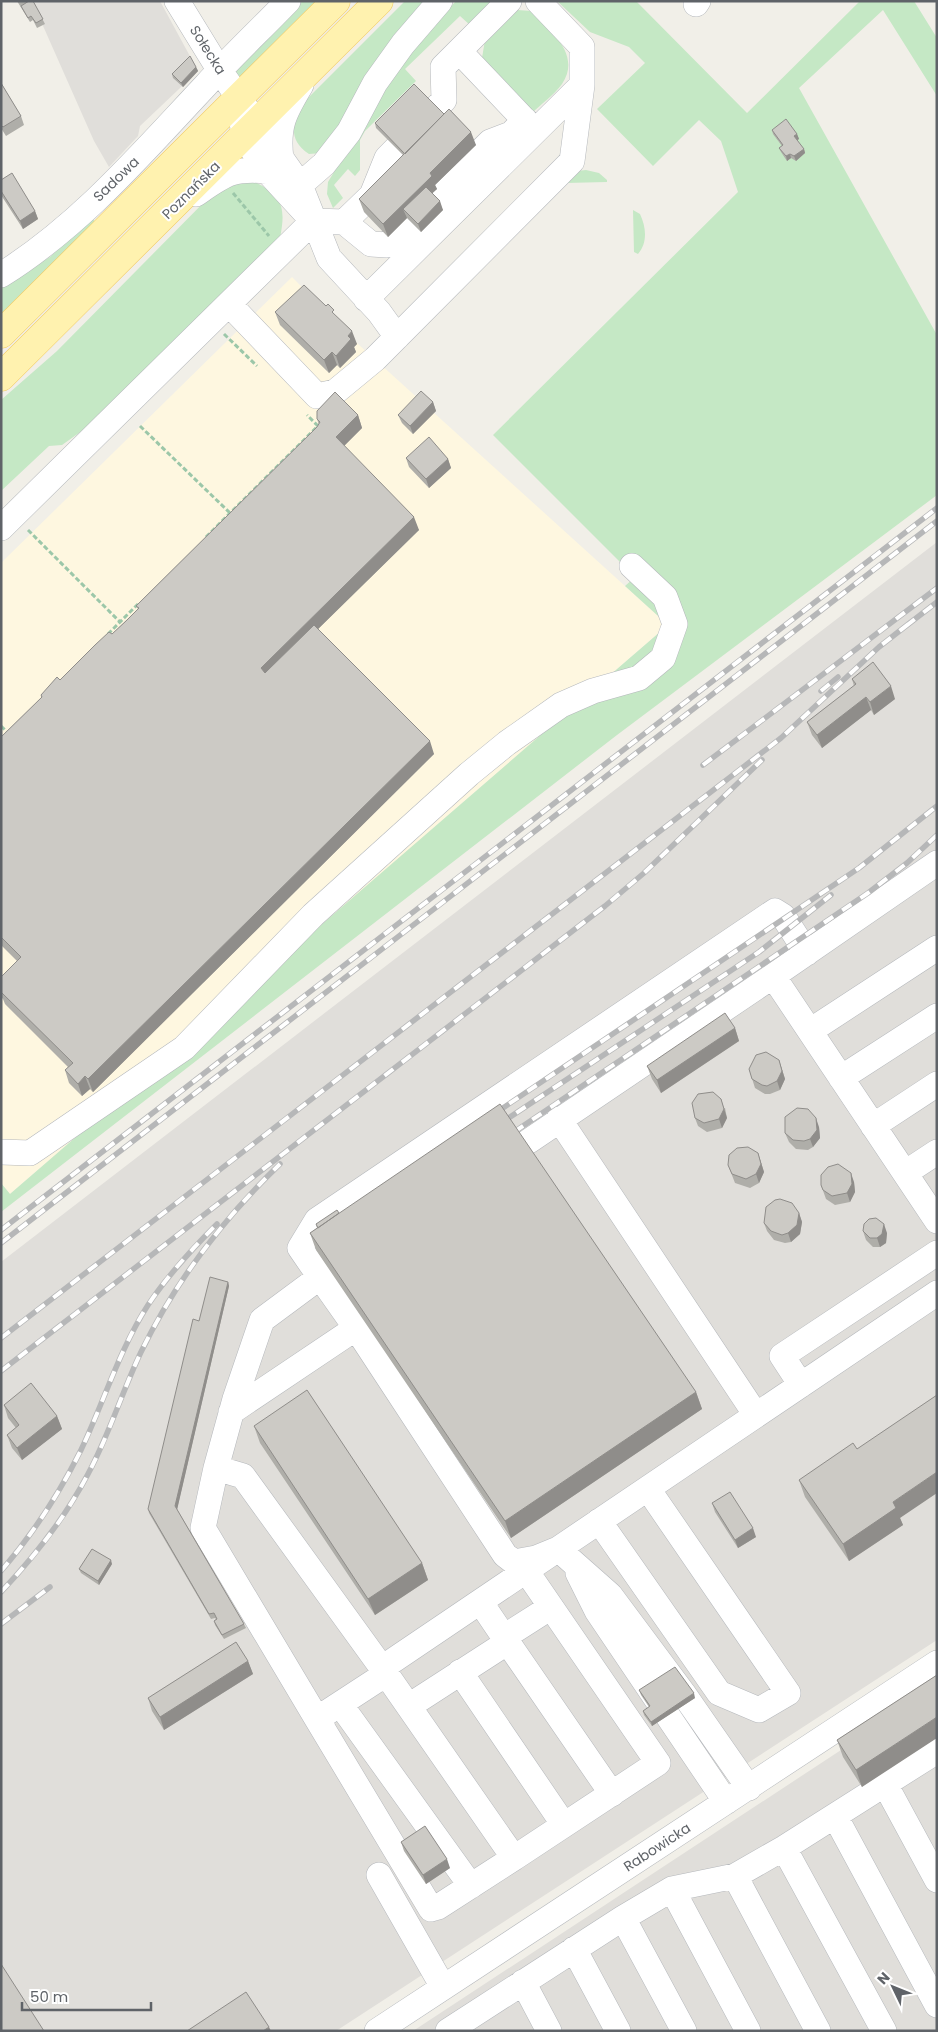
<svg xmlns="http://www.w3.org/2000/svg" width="938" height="2032" font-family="Poppins,sans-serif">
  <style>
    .commercial { fill: #fef7e0 }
    .industrial { fill: #e0deda }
    .green { fill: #c5e8c5 }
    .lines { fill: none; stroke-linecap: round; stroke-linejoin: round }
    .minor-casing { stroke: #b5b8bc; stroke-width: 26 }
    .major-casing { stroke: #f2c960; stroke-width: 29 }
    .path { stroke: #9cc7a9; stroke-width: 3; stroke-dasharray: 5 2.5; stroke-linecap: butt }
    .minor { stroke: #fff; stroke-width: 25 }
    .major { stroke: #fff2af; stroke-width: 28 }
    .rail-casing { stroke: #b6b7b8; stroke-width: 5.5 }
    .rail { stroke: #fff; stroke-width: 4; stroke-dasharray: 11; stroke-linecap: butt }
    .wall { fill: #afaea9 }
    .shaded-wall { fill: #8f8d8a }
    .building { fill: #cccac5; stroke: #8f8d8a }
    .labels { text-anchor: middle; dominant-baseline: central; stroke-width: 4; stroke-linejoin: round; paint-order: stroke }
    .street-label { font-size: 14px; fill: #5f6368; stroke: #fff }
  </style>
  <rect width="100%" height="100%" fill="#f1efe8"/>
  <!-- commercial -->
  <path class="commercial" d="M292,277L358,344L668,625L10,1194L1,1183V563Z"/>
  <!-- industrial -->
  <path class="industrial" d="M32,1H160L198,71L140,126L138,136L109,167L94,141Z
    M937,542V1640L336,2031H1V1262Z
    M937,1687V2031H413Z"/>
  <!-- green -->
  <path class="green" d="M297,1H320L240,80L232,66Z
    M405,1H432L321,153L309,154C290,142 292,127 298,108Z
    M456,1H498L471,26L460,16L405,69L416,81L365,131L360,140V170L355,176L348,169L334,185L343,198L333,208L327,194L328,182L394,71L429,29Z
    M557,1H636L747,113L860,1H914L937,38V96L883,10L799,88L937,335V495L617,735L1,1212V1183L10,1194L668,625L625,586L635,577L493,435L738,192L721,141L699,120L653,166L597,109L645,63L629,47L590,32Z
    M517,10L532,11C550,30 582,55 562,84C554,95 541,104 531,114L482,58L485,40Z
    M586,170L599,173L607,180V182L565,183L577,171Z
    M255,182C283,196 286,208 280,238L93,423L62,445L49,446L1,491V400L57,351L220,186Z
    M633,210L640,214C646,227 648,242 638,254L634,252Z
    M92,218L98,225L1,321V286L50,257Z"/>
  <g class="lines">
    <defs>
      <path id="minor" d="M177,1L220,71L300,185L329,258L379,312L397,337
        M696,4L698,1
        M459,51L535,131
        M239,98L244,137L267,171L313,221L344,222L372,195L387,158L444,100L443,67L509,1
        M281,159C277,126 284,113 301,85
        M300,185L324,164L349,132L375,83L403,44L440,1
        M196,194C225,174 231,168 267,171
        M433,199L490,142L511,134L525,120
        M344,222L371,244L387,245L410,222
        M1,275C81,225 142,153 206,85C232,56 261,29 288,1
        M366,299L582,85
        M229,304L317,396L335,392L375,359L572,161L582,85V47L538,1
        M1,528L313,221
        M937,863L773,976L937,1221
        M810,1031L937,948
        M841,1078L937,1016
        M559,1119L756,1415
        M873,1126L937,1084
        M529,1141L773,976
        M1,1152L30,1153L184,1048L313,915L469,774L507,743L561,705L593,691L639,678L663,658L675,624L665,597L632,566
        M905,1173L937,1152
        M320,1277L300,1248L317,1220L775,911L783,916L807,953
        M801,1385L782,1356L937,1253
        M231,1412L356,1328
        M216,1468L203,1528L317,1719
        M599,1521L719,1693L759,1710L788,1693L648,1489
        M558,1549L536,1558L514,1562L505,1555L356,1328L320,1277L262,1320L235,1399L216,1468L243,1476L382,1668L937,1293
        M558,1549L610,1595L683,1693L749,1788
        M578,1573L597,1611L726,1802
        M481,1603L504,1637
        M551,1607L504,1637L612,1794
        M382,1668L514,1858L658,1763L527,1572
        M460,1672L564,1825
        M386,1674L317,1719L431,1909L438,1907L514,1858
        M340,1704L471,1886
        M409,1706L508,1642
        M885,1784L937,1880
        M835,1816L937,2005
        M784,1848L884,2031
        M379,1875L443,1987
        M735,1876L818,2031
        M672,1889L748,2031
        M623,1918L684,2031
        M574,1949L618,2031
        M523,1982L549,2031
        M377,2031L937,1663
        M448,2031L623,1918L672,1889L735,1876L784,1848L937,1751"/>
      <path id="major" d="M1,334L336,1
        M1,377L379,1"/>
    </defs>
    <!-- minor casing -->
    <use href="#minor" class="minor-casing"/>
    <!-- major casing -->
    <use href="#major" class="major-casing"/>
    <!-- path -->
    <path class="path" d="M233,193L269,236
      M224,334L257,366
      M140,426L230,513
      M28,530L121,623
      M206,537L318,426L307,415
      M108,634L139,603
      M1,726L8,733"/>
    <!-- minor -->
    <use href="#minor" class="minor"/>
    <!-- major -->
    <use href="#major" class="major"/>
    <defs>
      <path id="rail" d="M906,626L937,602
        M821,691L838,677
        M703,765L937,588
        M491,1116L859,868L937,806
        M498,1125L759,952L831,895
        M514,1132L868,893L907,863L937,835
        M1,1230L937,508
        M1,1243L937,521
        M1,1338L781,738L879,647L911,622
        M1,1371L605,906L644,873L762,760
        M1,1571C33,1534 59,1494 81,1450C104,1402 119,1350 148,1305C168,1275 192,1249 217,1224
        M1,1592C35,1556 65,1518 88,1474C109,1435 122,1392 141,1352C175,1282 224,1218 280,1164
        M1,1624L50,1587"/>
    </defs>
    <!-- rail casing -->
    <use href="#rail" class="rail-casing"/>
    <!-- rail -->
    <use href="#rail" class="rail"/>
  </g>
  <!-- wall -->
  <path class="wall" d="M17,1H33L45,24L37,28L33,20L30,22Z
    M196,67L198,71L183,87L173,78L172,74Z
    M1,83L21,116L24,125L6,136L1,128Z
    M444,114L476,145L435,185L437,189L432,193L443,210L421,232L407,218L388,237L364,212L359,199L403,155L376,128L375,123Z
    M772,130L797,134L799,139L797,140L804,149L805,153L796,161L791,158L787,161L781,152L779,148L782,146L773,134Z
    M1,180L35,211L38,219L23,229L1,195Z
    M275,312L336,316L357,344L354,347L356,352L340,368L337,365L329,373L280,325Z
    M433,402L436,411L413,434L402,423L398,415Z
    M358,415L362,428L344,446L419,530L318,629L434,754L93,1092L90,1089L82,1096L69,1083L65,1070L68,1067L5,1004L3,999L1,997V977L17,961L1,945V737L41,698V695L60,680L112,634L138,609L136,606L317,427L319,425L317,419Z
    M406,458L448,459L451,468L429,488L409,467Z
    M852,679L895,699L874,715L871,710L822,748L812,735L807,722L854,686Z
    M735,1028L739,1041L661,1093L652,1079L647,1066Z
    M779,1060L785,1079L780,1090L770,1094H765L755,1088L749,1069Z
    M725,1108L727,1118L722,1128L707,1132L698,1126L695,1118Z
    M819,1127L820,1138L813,1147L808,1150L796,1149L789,1142L785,1133Z
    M758,1153L764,1172L759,1183L750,1188L735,1183L728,1165Z
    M854,1182L855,1192L850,1202L835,1205L826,1199L821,1185Z
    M339,1213L696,1392L702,1409L511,1538L316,1250L310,1233L317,1228L316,1224Z
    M799,1213L802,1222L800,1234L791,1242L785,1243L774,1240L767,1231L764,1223Z
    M863,1231L887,1233L886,1243L880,1247H873L866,1240Z
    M228,1282L229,1286L177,1509L244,1624L246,1628L224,1639L215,1625L214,1621L216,1619L215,1618L211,1619L149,1513L148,1509L199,1321Z
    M4,1405L57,1416L62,1429L22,1460L12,1448L7,1435L16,1428L8,1418Z
    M254,1426L422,1563L428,1580L375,1615L260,1443Z
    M799,1480L900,1518L903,1525L849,1561L805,1497Z
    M712,1503L756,1537L738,1548L715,1512Z
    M112,1564L99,1585L81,1573L79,1569Z
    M248,1661L253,1674L164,1730L152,1711L148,1698Z
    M937,1675L862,1787L843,1757L837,1740Z
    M639,1690L695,1698L652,1726L644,1715L643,1711L649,1707L641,1695Z
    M401,1842L450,1868L426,1884L404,1851Z"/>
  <!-- shaded-wall -->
  <path class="shaded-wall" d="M196,67L198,71L183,87L181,83Z
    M471,132L476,145L435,185L437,189L409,215L403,209L407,218L388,237L383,224L430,173Z
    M797,134L799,139L796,141L794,136Z
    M804,149L805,153L796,161L794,156Z
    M790,154L791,158L787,161L786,156Z
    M440,201L443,210L421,232L418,224Z
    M35,211L38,219L23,229L20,221Z
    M352,331L357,344L354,347L356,352L340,368L336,356L348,336Z
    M332,352L337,365L329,373L324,360Z
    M433,402L436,411L413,434L410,426Z
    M358,415L362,428L340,450L336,437Z
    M448,459L451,468L429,488L426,479Z
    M414,517L419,530L265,681L261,668Z
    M891,686L895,699L874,715L870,702Z
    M866,697L871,710L822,748L817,735Z
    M430,741L434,754L93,1092L88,1079Z
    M735,1028L739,1041L661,1093L657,1080Z
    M779,1060L785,1079L780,1090L777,1081Z
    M85,1076L90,1089L82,1096L78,1084Z
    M721,1099L727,1118L722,1128L719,1119Z
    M816,1118L819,1127L820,1138L813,1147L810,1139Z
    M758,1153L764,1172L759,1183L756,1174Z
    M851,1173L854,1182L855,1192L850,1202L847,1193Z
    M799,1213L802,1222L800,1234L791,1242L788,1233Z
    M884,1224L887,1233L886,1243L880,1247L877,1238Z
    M228,1282L229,1286L177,1510L175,1506Z
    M696,1392L702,1409L511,1538L505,1521Z
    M57,1416L62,1429L22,1460L17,1448Z
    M937,1472V1493L900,1518L903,1525L849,1561L843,1544L893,1502Z
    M753,1528L756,1537L738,1548L735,1540Z
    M111,1560L112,1564L99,1585L98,1581Z
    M422,1563L428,1580L375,1615L368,1599Z
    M248,1661L253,1674L164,1730L160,1717Z
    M694,1693L695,1698L652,1726L651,1722Z
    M937,1717V1738L862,1787L856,1770Z
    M447,1859L450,1868L426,1884L423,1875Z
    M269,2027L271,2031H263Z"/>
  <!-- building -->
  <path class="building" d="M29,1H33L43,19L36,23L31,16L28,18L21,6Z
    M190,56L196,67L181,83L172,74Z
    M1,83L21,116L3,127L1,125Z
    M414,84L444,114L405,154L375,123Z
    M449,109L471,132L430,173L432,176L383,224L359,199Z
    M786,119L797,134L794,136L804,149L794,156L790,154L786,156L779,148L783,145L772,130Z
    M12,173L35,211L20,221L1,191V180Z
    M426,187L440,201L418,224L403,209Z
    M304,285L326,306L328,304L334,310L332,312L352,331L348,336L351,339L336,356L332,352L324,360L275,312Z
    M421,391L433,402L410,426L398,415Z
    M335,392L358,415L336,437L414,517L261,668L265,673L314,625L430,741L88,1079L85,1076L78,1084L65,1070L73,1063L1,992V977L21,957L1,937V737L42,697L41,695L57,677L60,680L95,645L109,632L112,634L126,621L139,608L136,606L317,427L320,422L317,419V411Z
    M429,437L448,459L426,479L406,458Z
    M873,662L891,686L870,702L866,697L817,735L807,722L856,684L852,679Z
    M725,1013L735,1028L657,1080L647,1066Z
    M766,1052L779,1060L782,1071L777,1081L767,1086L762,1085L752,1079L749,1069L756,1055Z
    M713,1092L721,1099L724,1109L719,1119L704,1123L695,1118L692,1103L698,1094Z
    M500,1104L696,1392L505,1521L310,1233Z
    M797,1108L808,1109L816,1118L817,1130L810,1139L804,1141L793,1140L785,1133V1117Z
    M748,1147L758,1153L761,1164L756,1174L746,1179L732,1174L728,1165L729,1155L737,1148Z
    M838,1164L851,1173L852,1184L847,1193L832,1196L823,1190L821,1185V1175L828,1167Z
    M780,1199L792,1203L799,1213L797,1225L788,1233L782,1235L771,1231L764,1223L766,1207L775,1200Z
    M337,1210L339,1213L318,1228L316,1224Z
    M876,1218L884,1224L882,1234L877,1238H870L863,1231L864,1224L869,1219Z
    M210,1277L228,1282L175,1506L244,1624L222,1635L214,1621L217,1619L214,1613L209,1614L148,1509L193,1319L199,1321Z
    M31,1383L57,1416L17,1448L7,1435L19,1425L4,1405Z
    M307,1390L422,1563L368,1599L254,1426Z
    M937,1395V1472L893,1502L896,1508L843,1544L799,1480L853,1443L857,1449Z
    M730,1492L753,1528L735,1540L712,1503Z
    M92,1549L111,1560L98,1581L79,1569Z
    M236,1642L248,1661L160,1717L148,1698Z
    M675,1667L694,1693L651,1722L643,1711L650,1706L639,1690Z
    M937,1675V1717L856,1770L837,1740Z
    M425,1826L447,1859L423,1875L401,1842Z
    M1,1964L44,2031H1Z
    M246,1992L269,2027L263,2031H187Z"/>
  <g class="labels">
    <!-- street labels -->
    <g class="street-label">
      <text transform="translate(208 50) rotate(58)">Sołecka</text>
      <text transform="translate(116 179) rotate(-44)">Sadowa</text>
      <text transform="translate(191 190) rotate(-45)">Poznańska</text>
      <text transform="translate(657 1847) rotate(-33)">Rabowicka</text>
    </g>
  </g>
  <!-- border -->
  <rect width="938" height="2032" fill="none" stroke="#5f6368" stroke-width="5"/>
  <!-- north arrow -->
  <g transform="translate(893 1987) rotate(313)" stroke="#ffffff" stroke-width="4" paint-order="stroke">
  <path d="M0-4L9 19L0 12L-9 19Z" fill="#5f6368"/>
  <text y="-8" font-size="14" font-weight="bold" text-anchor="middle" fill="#5f6368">N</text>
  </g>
  <!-- scale -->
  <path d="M22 2002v8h129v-8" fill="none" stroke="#5f6368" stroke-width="2.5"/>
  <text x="30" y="2002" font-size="15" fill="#5f6368" stroke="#ffffff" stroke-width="4" paint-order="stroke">50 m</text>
</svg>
